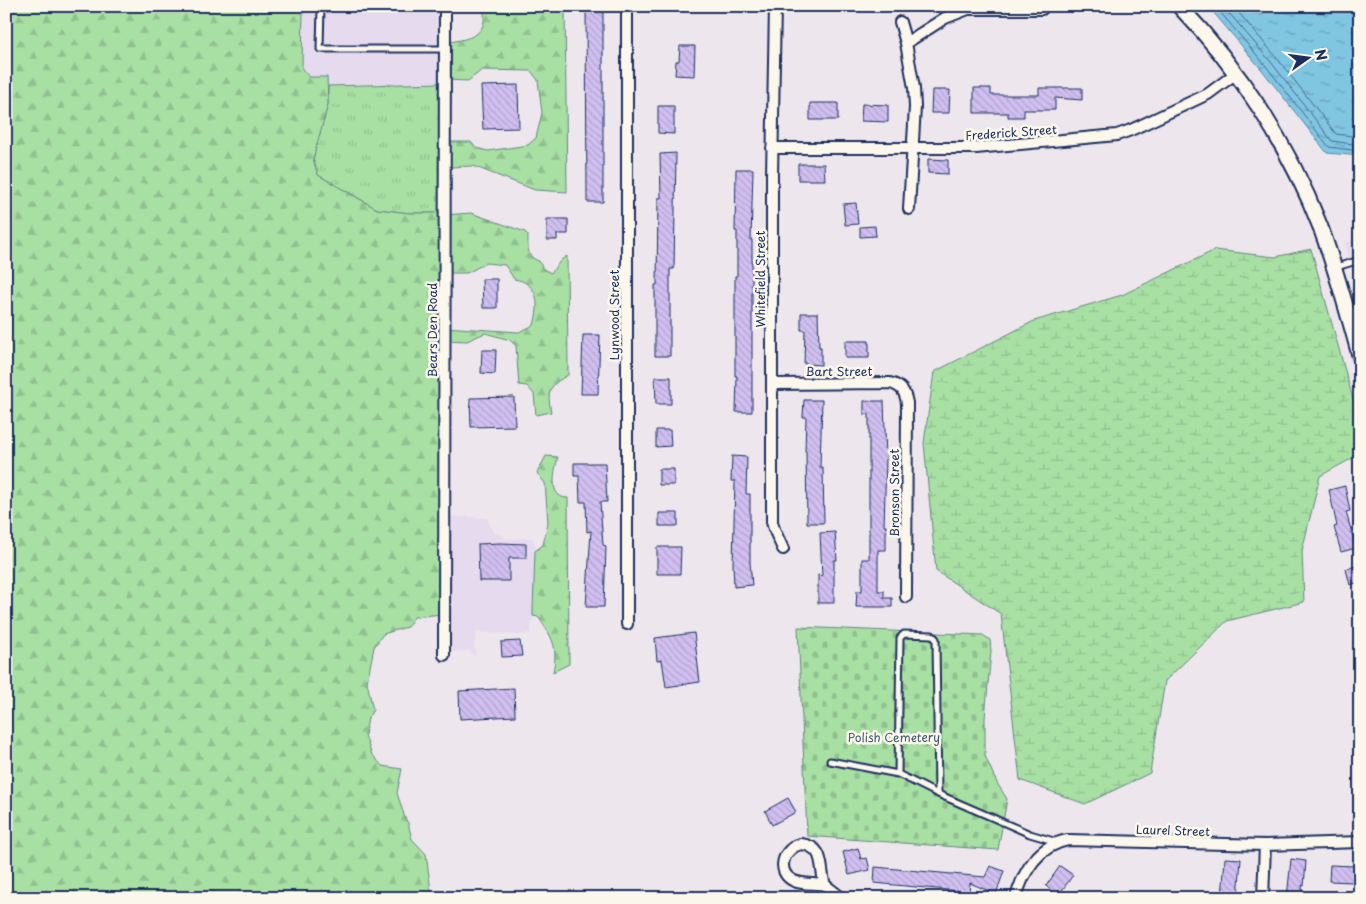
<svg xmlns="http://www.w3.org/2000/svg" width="1366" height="904" font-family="'Playpen Sans',sans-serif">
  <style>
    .built { fill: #e5daee }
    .grass { fill: url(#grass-tufts); stroke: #628780 }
    .forest { fill: url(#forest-firs); stroke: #628780; fill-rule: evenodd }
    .wetland { fill: url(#wetland-marsh); stroke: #628780 }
    .cemetery { fill: url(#cemetery-stones); stroke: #628780 }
    .water { fill: url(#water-ripples); stroke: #5889ad }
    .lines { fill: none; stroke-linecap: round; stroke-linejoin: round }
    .shore { stroke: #436b92; stroke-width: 1 }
    .building { fill: url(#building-back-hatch); stroke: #1b2f5e }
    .service-casing { stroke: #1b2f5e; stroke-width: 9 }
    .minor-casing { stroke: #1b2f5e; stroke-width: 14 }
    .secondary-casing { stroke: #1b2f5e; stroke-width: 18 }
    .service { stroke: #fbf7ec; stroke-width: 5 }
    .minor { stroke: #fbf7ec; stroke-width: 10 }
    .secondary { stroke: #fbf7ec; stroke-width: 14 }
    .labels { text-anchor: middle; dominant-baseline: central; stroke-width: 5; stroke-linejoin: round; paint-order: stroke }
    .street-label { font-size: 12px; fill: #1b2f5e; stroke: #fbf7ec }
    .park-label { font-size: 12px; fill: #3e5b6f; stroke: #fbf7ec }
  </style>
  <defs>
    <pattern id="grass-tufts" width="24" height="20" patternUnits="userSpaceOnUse" patternTransform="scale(1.25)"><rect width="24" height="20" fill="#a8dfa3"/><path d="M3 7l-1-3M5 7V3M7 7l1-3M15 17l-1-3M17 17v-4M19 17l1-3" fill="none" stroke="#90c08f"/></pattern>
    <pattern id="forest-firs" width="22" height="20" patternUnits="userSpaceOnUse" patternTransform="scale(1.25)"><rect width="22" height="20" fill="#a8dfa3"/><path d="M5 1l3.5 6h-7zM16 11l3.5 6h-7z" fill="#90c08f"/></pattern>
    <pattern id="wetland-marsh" width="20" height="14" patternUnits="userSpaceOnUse" patternTransform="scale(1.25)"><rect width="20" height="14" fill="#a8dfa3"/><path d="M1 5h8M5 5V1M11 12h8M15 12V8" fill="none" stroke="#90c08f"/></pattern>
    <pattern id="cemetery-stones" width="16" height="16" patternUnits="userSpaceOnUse" patternTransform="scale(1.25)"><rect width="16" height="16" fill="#a8dfa3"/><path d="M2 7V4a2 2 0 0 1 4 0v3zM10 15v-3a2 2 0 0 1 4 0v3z" fill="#90c08f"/></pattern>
    <pattern id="water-ripples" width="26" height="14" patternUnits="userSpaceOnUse" patternTransform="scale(1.25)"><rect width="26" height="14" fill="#80c5e1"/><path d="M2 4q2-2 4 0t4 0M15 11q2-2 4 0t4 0" fill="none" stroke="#68a0ba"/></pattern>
    <pattern id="building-back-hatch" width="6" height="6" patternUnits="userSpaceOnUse" patternTransform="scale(1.25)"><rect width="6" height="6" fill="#d0bff0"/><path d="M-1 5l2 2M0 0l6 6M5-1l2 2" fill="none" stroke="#b2a4d0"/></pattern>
  </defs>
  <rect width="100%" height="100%" fill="#eee6ed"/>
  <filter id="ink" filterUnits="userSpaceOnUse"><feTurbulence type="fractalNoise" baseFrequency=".02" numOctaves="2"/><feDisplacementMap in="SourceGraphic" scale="10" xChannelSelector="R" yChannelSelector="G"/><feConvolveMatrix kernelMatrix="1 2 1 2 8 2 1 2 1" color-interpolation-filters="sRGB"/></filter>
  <g filter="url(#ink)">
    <!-- built -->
    <path class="built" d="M303,6H442L443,83L328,86L326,77H309L302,69Z
      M1360,239V296L1345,243Z
      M446,516L487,518L494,534L503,535L505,539L532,538L536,547L533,616L530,633L519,635L477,632L474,645L476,657L470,651L444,652Z"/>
    <!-- grass -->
    <path class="grass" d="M442,83V213H410L377,209L318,175L313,159L328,104V86Z"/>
    <!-- forest -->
    <path class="forest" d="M6,6H303L302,69L309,77H327L328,104L313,159L318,175L377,209L410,213H442L444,215L471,213L525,232L528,235C528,247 526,257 539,261L543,269L551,273L561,260L567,256L568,375C548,386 547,391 551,412L536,415L534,394L527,386L519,385L516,346L510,340L485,333L467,341L443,340L442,614L414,617L407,627L383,634L374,647L367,682L373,710L368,718L365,735L371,753L382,766L402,769L397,793L405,818L408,823L412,839L426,854L432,898H6ZM486,263L505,265L514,279C539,283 540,304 534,325L519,332L444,327V273H467Z
      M483,6H565L567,192L535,190L473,166L450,167L449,142H471L476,148L488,151L528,145L536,138L542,113L538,80L531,71L482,70L468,81L448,80L443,43C467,39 490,38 483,6Z
      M546,456L558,457C555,469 547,498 568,498L569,664L553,672C558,646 553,638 538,617L533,616V611L535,551L543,545L548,522L545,483L537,473Z"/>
    <!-- wetland -->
    <path class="wetland" d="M1311,249L1360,424V454L1320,476L1302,551L1304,602L1227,621L1165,681L1150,773L1085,804L1020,780L1001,614L936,571L924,443L934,372L1034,321L1122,295L1215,250L1275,257Z"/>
    <!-- cemetery -->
    <path class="cemetery" d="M798,627L983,635L990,640L991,651L985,718V756L997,783L1007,799L998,850L807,836Z"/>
    <!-- water -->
    <path class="water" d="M1208,6H1360V156L1327,153L1262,70Z"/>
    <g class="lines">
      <!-- shore -->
      <path class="shore" d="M1215,6L1266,66L1329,147L1360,151
        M1223,6L1271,62L1332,141L1360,145
        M1233,6L1277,58L1336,134L1360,137"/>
    </g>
    <!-- building -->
    <path class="building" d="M586,6H603V202H587Z
      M680,46H695L694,76L675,75L676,61H679Z
      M518,85L519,128L483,129L481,86Z
      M974,88H991V95H1039V88H1082V100L1055,98V110H1024V117H1008V113H974Z
      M932,90H950L949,113H931Z
      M810,103H838V120H810Z
      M862,104L888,105V122L861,121Z
      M658,106H674V134L658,133Z
      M676,153L674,269H670V356H655V285H657L658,198H661L660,154Z
      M928,159L948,160V174L928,173Z
      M798,164H824L825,180H798Z
      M736,169H753L751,240H752V412H736L737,376H735V276H737V231H735Z
      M856,203L858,224L845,225L843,204Z
      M547,219H568V234H557V240H547Z
      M875,226L876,236L860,237V227Z
      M482,279H497V308H483Z
      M801,313H818L819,347H821V365L804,364L805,330H801Z
      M583,335H600L598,394H581Z
      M845,341H869V358H845Z
      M482,350H496L495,374L481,373Z
      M655,377H671V404H656Z
      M514,397L515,426L471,427L470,398Z
      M804,400H822L820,467H823L824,523H807L806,451H805L806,417H803Z
      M864,401H884L886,459L884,526H886V550H878V591H884V598H892V607H856L857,591H862V559H869V414H864Z
      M656,430H670L671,446L656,447Z
      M732,456L747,457L746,494H750V563L752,585L734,587L733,564L735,481H731Z
      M574,463H605L607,502H600L603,545L606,546L604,607H586L591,531L587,532L586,502H580L579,476H574Z
      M659,469H674V485H659Z
      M1345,486L1350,511L1346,512L1356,548L1341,552L1334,527L1337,526L1329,490Z
      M659,513H678V526H659Z
      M835,532L837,560H834V603H818V575L822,576L820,533Z
      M500,543L526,544V558H509V581H479L478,544Z
      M657,547H681L680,574H657Z
      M1360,565V582L1350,585L1346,569Z
      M694,633L700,682L666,687L662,660L657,661L655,638Z
      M520,641L522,656L502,657L501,642Z
      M514,688L515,716L460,719L459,691Z
      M788,798L796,812L772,825L765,811Z
      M858,848L861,859L867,858L870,870L849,875L843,852Z
      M1225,858L1241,859L1238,898H1222Z
      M1291,859L1306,861L1304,886L1302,885L1303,898H1287Z
      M1330,865L1354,866L1353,882L1329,881Z
      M990,866L1004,871L996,894L970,883L969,892L874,883L875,867L985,877Z
      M1060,866L1073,875L1058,896L1046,886Z"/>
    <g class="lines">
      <defs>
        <path id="service" d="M321,6L320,49H445
          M1336,267L1360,260
          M830,761L898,774L938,794L1030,834L1057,842
          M898,774L900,638L904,634L932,635L936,639L938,794"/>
        <path id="minor" d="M627,6V624
          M775,6L772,175V522L774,529L783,549
          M900,22L906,43L914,88L915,107L909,209
          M906,43L945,18L968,9H1042
          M772,148H976L1117,135L1131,130L1208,94L1235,74
          M773,384L890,383C902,386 905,392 907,403L906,597
          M444,655L445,6
          M801,844C826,847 819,867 825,885C816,883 803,885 794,881C775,872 783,848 801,844Z
          M825,885L842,898
          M1016,898C1023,871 1039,845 1068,840L1265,845L1360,842
          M1263,898L1265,845"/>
        <path id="secondary" d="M1179,6C1239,68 1289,146 1320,226C1336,269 1348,313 1360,357"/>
      </defs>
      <!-- service casing -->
      <use href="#service" class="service-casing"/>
      <!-- minor casing -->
      <use href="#minor" class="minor-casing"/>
      <!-- secondary casing -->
      <use href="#secondary" class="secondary-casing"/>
      <!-- service -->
      <use href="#service" class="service"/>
      <!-- minor -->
      <use href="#minor" class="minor"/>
      <!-- secondary -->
      <use href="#secondary" class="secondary"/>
    </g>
  </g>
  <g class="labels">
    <!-- street labels -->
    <g class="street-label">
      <text transform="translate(1011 132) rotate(-4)">Frederick Street</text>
      <text transform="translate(760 279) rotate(-90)">Whitefield Street</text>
      <text transform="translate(614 315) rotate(-90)">Lynwood Street</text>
      <text transform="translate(432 330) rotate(-90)">Bears Den Road</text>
      <text x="839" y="371">Bart Street</text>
      <text transform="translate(894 493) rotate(-90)">Bronson Street</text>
      <text transform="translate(1173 830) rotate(2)">Laurel Street</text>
    </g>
    <!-- park labels -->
    <g class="park-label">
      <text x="894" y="737">Polish Cemetery</text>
    </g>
  </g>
  <!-- margin -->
  <rect width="1366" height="904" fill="none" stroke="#fbf7ec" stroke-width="25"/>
  <rect x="12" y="12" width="1341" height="879" fill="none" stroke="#1b2f5e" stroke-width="2" filter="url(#ink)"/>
  <!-- north arrow -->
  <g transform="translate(1308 58) rotate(76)" stroke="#fbf7ec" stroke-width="4" paint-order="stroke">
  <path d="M0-4L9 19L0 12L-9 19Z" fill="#1b2f5e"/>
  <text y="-8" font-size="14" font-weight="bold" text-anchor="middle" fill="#1b2f5e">N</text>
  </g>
</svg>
